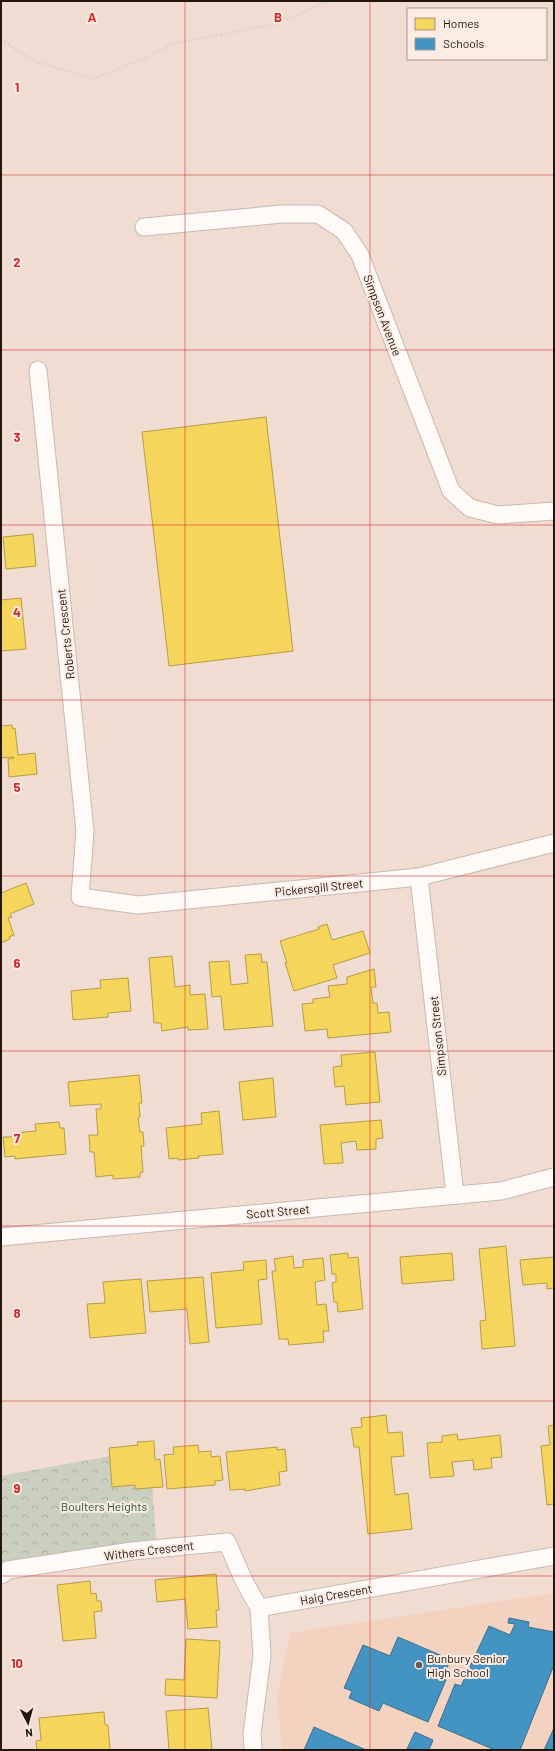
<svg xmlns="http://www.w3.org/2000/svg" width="555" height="1751" font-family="Barlow,sans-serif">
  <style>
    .built { fill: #f3d3c0 }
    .park { fill: url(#park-crowns) }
    .homes { fill: #f6d55c; stroke: #b69c45 }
    .schools { fill: #4393c3; stroke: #396e8d }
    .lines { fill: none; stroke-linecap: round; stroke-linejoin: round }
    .street-casing { stroke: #c8b9b0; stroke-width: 19 }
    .path { stroke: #dad4d1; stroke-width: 2.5; stroke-dasharray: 2 2; stroke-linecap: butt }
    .street { stroke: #fdfaf8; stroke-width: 17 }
    .grid { fill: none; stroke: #d62828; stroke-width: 1; stroke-opacity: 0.55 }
    .poi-dot { fill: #6a5b52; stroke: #faebe3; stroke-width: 1.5 }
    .labels { text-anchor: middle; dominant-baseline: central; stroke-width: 4; stroke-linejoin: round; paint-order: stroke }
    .street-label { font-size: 12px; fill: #22160e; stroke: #faebe3 }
    .park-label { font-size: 12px; fill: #1f5434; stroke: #faebe3 }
    .poi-label { font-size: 12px; fill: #22160e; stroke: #faebe3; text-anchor: start }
    .grid-label { font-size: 13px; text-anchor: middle; font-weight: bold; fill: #d62828; stroke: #faebe3; stroke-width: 4; stroke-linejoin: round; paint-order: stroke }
  </style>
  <defs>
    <pattern id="park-crowns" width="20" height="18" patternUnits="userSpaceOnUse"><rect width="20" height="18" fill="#cacfbf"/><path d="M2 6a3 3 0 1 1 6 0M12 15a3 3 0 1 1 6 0" fill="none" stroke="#adb1a3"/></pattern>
  </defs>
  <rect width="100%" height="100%" fill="#f0dcd1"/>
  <!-- built -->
  <path class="built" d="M554,1593V1750H282L277,1697L290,1633Z"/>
  <!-- park -->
  <path class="park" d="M149,1449L157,1548L1,1575V1476Z"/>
  <!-- homes -->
  <path class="homes" d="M266,417L293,651L169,666L142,432Z
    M33,534L36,566L6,569L3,537Z
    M21,598L26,649L1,651V600Z
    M12,725L13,729L15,728L18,755L35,753L37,774L9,777L8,759L14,758V757L1,758V726Z
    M26,883L34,904L10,914L12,917L8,918L14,935L9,937L10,939L1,943V893Z
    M327,924L332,940L363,931L370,953L333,965L337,978L294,991L285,963H287L280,941L319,929L318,927Z
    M261,954L262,962H267L273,1026L224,1030L221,996L212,997L209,962L229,961L231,985L248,983L245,955Z
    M172,956L175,987L190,985V995L205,994L208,1029L188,1030V1027L162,1031L161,1023H154L149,958Z
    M374,969L376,987H371L373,1003H377L378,1013L389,1012L391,1032L328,1038L327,1029L305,1031L302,1004L313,1003V999L330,997L328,986L347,984V977Z
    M128,978L131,1011L108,1013V1017L73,1020L71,991L101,988L100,980Z
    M375,1052L380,1102L346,1105L344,1086L335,1087L333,1067L342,1066L341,1055Z
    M139,1075L142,1103H139L140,1117L138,1118L140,1132H143L144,1146H141L143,1172L140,1173V1177L113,1179V1175L96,1177L94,1152H90L89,1135H98L96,1109H101V1104L70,1106L68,1082Z
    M273,1078L276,1117L243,1120L239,1082Z
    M219,1111L223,1154L198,1156L199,1158L178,1160V1158L169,1159L166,1128L202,1124L201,1113Z
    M381,1120L383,1138L376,1139V1149L357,1150L356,1141L341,1143L343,1163L324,1164L320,1125Z
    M59,1122L60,1128H64L66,1154L15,1159V1156L5,1157L3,1137H13V1133L36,1131L35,1124Z
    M506,1246L515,1346L482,1349L480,1321L486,1320L479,1249Z
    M348,1253V1258L358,1257L363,1309L338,1312L337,1302H334L332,1283L336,1282V1274H332L330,1255Z
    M452,1253L454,1280L402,1284L400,1257Z
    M293,1256L294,1268L303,1267V1260L323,1258L325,1280L315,1282L317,1305L326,1304L329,1331H323L324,1342L289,1345L288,1339H279L272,1271H276L274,1259Z
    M554,1257V1288L547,1289V1283L523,1285L520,1260Z
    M266,1260L267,1279L258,1280L262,1324L216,1328L211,1273L244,1270L243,1262Z
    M203,1277L209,1342L190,1344L187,1309L150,1312L147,1281Z
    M141,1279L146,1333L90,1338L87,1304L105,1303L103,1282Z
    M386,1415L388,1433L402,1432L404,1456L391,1457L395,1495L408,1493L412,1529L368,1534L359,1447H354L351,1428L362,1427L361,1418Z
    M554,1425V1504L547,1505L541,1446L550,1445L548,1426Z
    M457,1434L458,1440L500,1435L502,1457L491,1458L492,1468L474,1470L473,1460L452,1462L454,1476L430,1478L427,1443L442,1442V1436Z
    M154,1441L155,1460L160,1459L163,1487L135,1489V1485L112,1487L109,1448L138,1445L137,1442Z
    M198,1445L199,1452L211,1451V1457L220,1456L223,1480L215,1481V1485L167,1489L164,1455L174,1454L173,1447Z
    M277,1447V1450L285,1449L287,1471L279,1472L280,1485L245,1491V1489L230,1490L226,1452Z
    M216,1574L219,1610H216L217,1627L188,1629L185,1599L157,1602L155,1580Z
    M90,1581L91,1594L96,1593L97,1601H101L102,1611L94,1612L96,1638L63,1641L57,1585Z
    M186,1639L220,1641L217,1698L165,1695L166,1679L184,1680Z
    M208,1708L212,1750H169L166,1711Z
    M104,1712L105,1725H108L110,1750H37L36,1741L41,1740L39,1718Z"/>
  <!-- schools -->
  <path class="schools" d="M509,1618L529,1622L528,1627L554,1632V1665L520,1750H495L438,1726L455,1684L461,1686L489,1626L510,1635L515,1624L508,1623Z
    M398,1637L447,1658L449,1663L443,1679L446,1680L428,1722L383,1703L379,1711L349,1698L352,1691L344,1688L363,1645L390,1656Z
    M314,1727L366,1750H304Z
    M554,1728V1750H544Z
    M415,1732L433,1740L429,1750L407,1749Z"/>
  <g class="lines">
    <defs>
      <path id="street" d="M144,227L282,214H318L344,231L360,255L451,491L470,508L498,515L554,511
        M38,370L85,831L80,897L138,905L419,877L554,843
        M419,877L455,1195
        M1,1237L501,1191L554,1177
        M1,1575L8,1570L132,1551L227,1542L244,1581L259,1608
        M253,1750L252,1734L262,1656L259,1608L554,1556"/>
    </defs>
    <!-- street casing -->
    <use href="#street" class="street-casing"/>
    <!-- path -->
    <path class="path" d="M1,40L35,61L92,79L134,63L176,43L275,24L329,1"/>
    <!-- street -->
    <use href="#street" class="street"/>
  </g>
  <!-- grid -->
  <path class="grid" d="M185,1V1750M370,1V1750M1,175H554M1,350H554M1,525H554M1,700H554M1,876H554M1,1051H554M1,1226H554M1,1401H554M1,1576H554"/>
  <!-- markers -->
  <circle class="poi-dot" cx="419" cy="1665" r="4"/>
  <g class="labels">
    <!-- street labels -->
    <g class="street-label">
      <text transform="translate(383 315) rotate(69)">Simpson Avenue</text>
      <text transform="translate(65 634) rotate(-96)">Roberts Crescent</text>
      <text transform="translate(319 887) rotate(-6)">Pickersgill Street</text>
      <text transform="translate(437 1036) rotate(-96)">Simpson Street</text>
      <text transform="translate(278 1211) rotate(-5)">Scott Street</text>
      <text transform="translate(149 1550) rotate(-7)">Withers Crescent</text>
      <text transform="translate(336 1594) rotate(-10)">Haig Crescent</text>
    </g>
    <!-- park labels -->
    <g class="park-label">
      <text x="104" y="1506">Boulters Heights</text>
    </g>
    <!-- poi labels -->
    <g class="poi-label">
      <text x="427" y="1658">Bunbury Senior<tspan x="427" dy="14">High School</tspan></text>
    </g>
  </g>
  <g class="grid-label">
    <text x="92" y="22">A</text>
    <text x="278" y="22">B</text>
    <text x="17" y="92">1</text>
    <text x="17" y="267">2</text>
    <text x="17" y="442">3</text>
    <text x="17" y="617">4</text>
    <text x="17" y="792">5</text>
    <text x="17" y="968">6</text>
    <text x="17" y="1143">7</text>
    <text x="17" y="1318">8</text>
    <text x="17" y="1493">9</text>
    <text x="17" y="1668">10</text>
  </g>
  <!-- border -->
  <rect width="555" height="1751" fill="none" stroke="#22160e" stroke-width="4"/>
  <!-- legend -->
  <rect x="407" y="8" width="140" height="52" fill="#faebe3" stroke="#a4968e"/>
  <rect x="415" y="18" width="20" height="12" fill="#f6d55c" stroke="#a4968e"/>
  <text x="443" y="28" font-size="12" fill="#22160e">Homes</text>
  <rect x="415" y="38" width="20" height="12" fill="#4393c3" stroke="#a4968e"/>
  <text x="443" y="48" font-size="12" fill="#22160e">Schools</text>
  <!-- north arrow -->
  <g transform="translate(28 1723) rotate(174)" stroke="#faebe3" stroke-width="3" paint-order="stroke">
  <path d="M0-3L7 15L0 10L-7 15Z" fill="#22160e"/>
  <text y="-6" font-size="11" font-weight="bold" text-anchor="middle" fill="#22160e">N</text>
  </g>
</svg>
